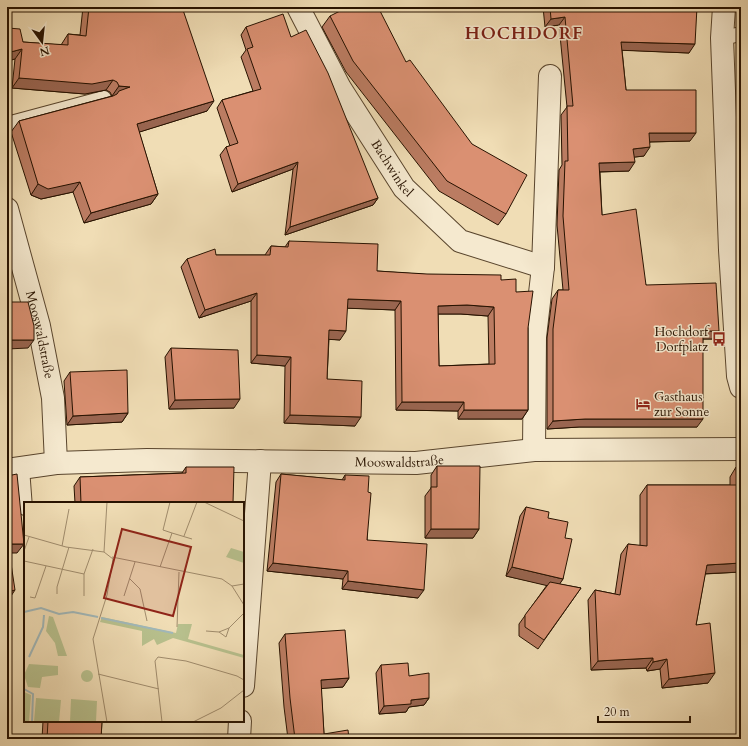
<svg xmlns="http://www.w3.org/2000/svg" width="748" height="746" font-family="Cardo,serif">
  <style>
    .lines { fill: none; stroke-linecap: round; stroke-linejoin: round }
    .service-casing { stroke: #59452d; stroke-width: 16 }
    .minor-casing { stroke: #59452d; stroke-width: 24 }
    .tertiary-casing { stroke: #59452d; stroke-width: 24 }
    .path { stroke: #271200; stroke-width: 2.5; stroke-dasharray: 3 2; stroke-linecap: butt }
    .service { stroke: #f5e9cf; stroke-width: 14 }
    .minor { stroke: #f5e9cf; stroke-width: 22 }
    .tertiary { stroke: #f5e9cf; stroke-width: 22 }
    .wall { fill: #bb7c62; stroke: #271200; fill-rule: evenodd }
    .shaded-wall { fill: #996550; stroke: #271200 }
    .building { fill: #da9072; stroke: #271200; fill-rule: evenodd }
    .labels { text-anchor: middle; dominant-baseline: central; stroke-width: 3; stroke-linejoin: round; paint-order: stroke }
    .street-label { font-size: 13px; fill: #271200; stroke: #f5e9cf }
    .poi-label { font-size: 13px; fill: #271200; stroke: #f5e9cf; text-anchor: end }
    .district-label { font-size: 17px; font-weight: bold; letter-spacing: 1px; fill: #7a1f14; stroke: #f5e9cf }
    .inset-river { fill: none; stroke: #a1b8ba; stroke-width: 2 }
    .inset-road { fill: none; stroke: #a08c6d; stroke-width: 1 }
    .view { fill: #8f2418; fill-opacity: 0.15; stroke: #8f2418; stroke-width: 2 }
    .inset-edge { fill: none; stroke: #271200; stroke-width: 2 }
  </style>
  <rect width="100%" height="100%" fill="#f0ddb5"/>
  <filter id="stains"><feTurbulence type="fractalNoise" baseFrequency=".005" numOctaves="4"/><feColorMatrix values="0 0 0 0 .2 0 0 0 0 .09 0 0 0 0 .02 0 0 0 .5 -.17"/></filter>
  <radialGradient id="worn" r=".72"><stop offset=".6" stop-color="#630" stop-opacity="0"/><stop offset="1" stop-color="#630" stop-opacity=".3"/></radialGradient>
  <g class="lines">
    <defs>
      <path id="service" d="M722,38L741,34
        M7,124L104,98
        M22,468L25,508"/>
      <g id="minor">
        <path id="s1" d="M298,7L340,88L404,188L460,241L543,267"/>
        <path id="s2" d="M7,209L39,326L53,398L56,463"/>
        <path d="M534,450L535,337L543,267L550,76"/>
        <path d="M243,686L260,461"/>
        <path d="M239,739L240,721"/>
      </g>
      <g id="tertiary">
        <path d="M724,7L722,38L730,250L738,376L741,387"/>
        <path id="s3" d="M7,470L56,463L147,460L416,463L534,450L741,449"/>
      </g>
    </defs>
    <!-- service casing -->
    <use href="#service" class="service-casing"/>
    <!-- minor casing -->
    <use href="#minor" class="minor-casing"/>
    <!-- tertiary casing -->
    <use href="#tertiary" class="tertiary-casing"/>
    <!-- path -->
    <path class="path" d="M237,7V9L247,7"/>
    <!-- service -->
    <use href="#service" class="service"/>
    <!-- minor -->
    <use href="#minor" class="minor"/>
    <!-- tertiary -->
    <use href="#tertiary" class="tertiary"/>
  </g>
  <!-- wall -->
  <path class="wall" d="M83,7H182L207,111L139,132L158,194L151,204L84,223L73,192L41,199L31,195L11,132L19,121L112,96L110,92L106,90L85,94L12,88L15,59L7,61V28L23,42L61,45L68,34L80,35Z
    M543,7H697L689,53L622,50L626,90L690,141L650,142L644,156L634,157L629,171L600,172L602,215L646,285L719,331L713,339H703L697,427H579L547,429V338L552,299L558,290H563L557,225L559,170L562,165L561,115L567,107L559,25L545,27Z
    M330,16L406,62L506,214L498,225L439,191L346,72L322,27Z
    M246,27L291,37L378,198L373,205L285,235L293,169L232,192L220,155L226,147L230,146L217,108L222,100L253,91L241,57L246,50L241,35Z
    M289,241L377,271L501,280L516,292L528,328V410L522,419H458V411L396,410L395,310L347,308L340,340L329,339L327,379L355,426L284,423L285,366L251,363V301L199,318L181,267L187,259L216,255H265L271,246L285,247ZM438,314H461L488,316L489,364L439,366Z
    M171,348L234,408L169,409L165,357Z
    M70,372L128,413L122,422L67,425L64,381Z
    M437,466L479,529L473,538H425V496L431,488V475Z
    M186,467L233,503H75L74,486L80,477L182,473Z
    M736,467H741V572L705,574L696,625L708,683L662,688L660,669L647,671L646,668L591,670L588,600L595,590L615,594L621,554L628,544L640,546V495L647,485H730V477Z
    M281,474L342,480L345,475L368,492L367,540L418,598L342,589L343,579L267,571L276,482Z
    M526,507L548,518L565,538L563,579L559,584L581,588L538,649L519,636V624L547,585L506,576L520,516Z
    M285,634L349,678L343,687L321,688L324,734L349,739H288L284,707L279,643Z
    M381,665L409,676L429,698L424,705L409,707L406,712L379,714L376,673Z
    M43,721H102L101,739H42Z"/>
  <!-- shaded-wall -->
  <path class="shaded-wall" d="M565,17L559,25L545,27L551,19Z
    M621,42L695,44L689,53L615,50Z
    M22,49L15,59L7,61V53Z
    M19,78L113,80L106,90L85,94L12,88Z
    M119,86L130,87L115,97L112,96Z
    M214,101L207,111L130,135L137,124Z
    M649,133H696L690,141L643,142Z
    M650,147L644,156L627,158L633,149Z
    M298,162L293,169L232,192L238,184Z
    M635,162L629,171L593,172L599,163Z
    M80,182L73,192L41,199L31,195L38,184Z
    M158,194L151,204L84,223L91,213Z
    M378,198L373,205L285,235L290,227Z
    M257,293L251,301L199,318L205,310Z
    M348,299L401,301L395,310L342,308Z
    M467,305L494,307L488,316L461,314H432L438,306Z
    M329,330L346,331L340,340L323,339Z
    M703,331H719L713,339H697Z
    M7,340H34L28,348L7,349Z
    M257,355L291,357L285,366L251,363Z
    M240,399L234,408L169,409L175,400Z
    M402,402H464L458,411L396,410Z
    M464,410H528L522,419H458Z
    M128,413L122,422L67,425L73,416Z
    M290,415L361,417L355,426L284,423Z
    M585,419H703L697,427H579L547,429L553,421Z
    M431,529H479L473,538H425Z
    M8,544H24L17,553H7Z
    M273,563L348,571L343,579L267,571Z
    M741,563V572L700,574L707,565Z
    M512,567L563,579L557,588L506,576Z
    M348,581L424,590L418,598L342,589Z
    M15,590L9,599L7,600V592Z
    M653,658L646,668L591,670L598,661Z
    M667,659L660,669L647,671L653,662Z
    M715,673L708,683L662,688L669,679Z
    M349,678L343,687L315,689L321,680Z
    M429,698L424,705L409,707L406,712L379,714L384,706L411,700Z"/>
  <!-- building -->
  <path class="building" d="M89,7H182L214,101L137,124L158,194L91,213L80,182L48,189L38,184L19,121L113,96L117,94L119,91L130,87L119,86L117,82L113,80L92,84L19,78L22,49L7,53V28H8L20,29L23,42L68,45V34L86,36Z
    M348,7H378L406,62L410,60L472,144L527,175L506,214L447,181L353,61L330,16Z
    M550,7H697L695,44L621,42L626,90H696V133H649L650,147L633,149L635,162L599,163L602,215L636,209L646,285L716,283L719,331H703V419H585L553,421V329L558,290H569L563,216L565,161H568L567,106H573L565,17L551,19Z
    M283,14L291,37L306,30L328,73L378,198L290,227L298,162L238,184L226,147L238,143L222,100L261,89L247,49L253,47L246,27Z
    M289,241L378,244L377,271L427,274L501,275V280L516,279V292L533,291L528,328V410H464V402H402L401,301L348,299L346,331L329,330L327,379L362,381L361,417L290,415L291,357L257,355V293L205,310L187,259L215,249L216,255H270L271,246L288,247ZM467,305L494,307L495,364L439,366L438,306Z
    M7,302H28L34,326V340H7Z
    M171,348L238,350L240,399L175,400Z
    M127,370L128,413L73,416L70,372Z
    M437,466H480L479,529H431V487H437Z
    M186,467H234L233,503H81L80,477L186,473Z
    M736,467H741V563L707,565L696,625L710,623L715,673L669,679L667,659L653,662V658L598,661L595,590L620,595L628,544L647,546V485H737Z
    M17,474L24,544H8L15,590L7,592V476Z
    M281,474L345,480V475L369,476L368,492L371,493L367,540L427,544L424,590L348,581V571L273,563Z
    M526,507L549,512L548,518L568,522L565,538L572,539L563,579L512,567Z
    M550,582L581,588L544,640L525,627V615Z
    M345,630L349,678L321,680L324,734L348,730L349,739H295L290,698L285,634Z
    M408,663L409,676L429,673V698L411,700V704L384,706L381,665Z
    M48,721H102L101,739H47Z"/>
  <!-- icons -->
  <defs>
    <symbol id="bus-bare" viewBox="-9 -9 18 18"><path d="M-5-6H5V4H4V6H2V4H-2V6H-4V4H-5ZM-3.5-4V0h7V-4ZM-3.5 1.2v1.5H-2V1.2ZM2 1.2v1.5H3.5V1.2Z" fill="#8f2418" stroke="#f5e9cf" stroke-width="2.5" paint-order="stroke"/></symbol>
    <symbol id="hotel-bare" viewBox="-9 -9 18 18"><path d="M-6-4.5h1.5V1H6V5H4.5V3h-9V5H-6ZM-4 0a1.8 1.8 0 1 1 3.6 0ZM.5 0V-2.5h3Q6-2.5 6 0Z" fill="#8f2418" stroke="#f5e9cf" stroke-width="2.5" paint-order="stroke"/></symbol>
  </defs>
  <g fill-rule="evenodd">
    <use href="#bus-bare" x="709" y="329" width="20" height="20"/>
    <use href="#hotel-bare" x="633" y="394" width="20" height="20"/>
  </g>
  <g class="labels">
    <!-- street labels -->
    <g class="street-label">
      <text stroke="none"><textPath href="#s1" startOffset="187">Bachwinkel</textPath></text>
      <text stroke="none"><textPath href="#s2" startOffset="130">Mooswaldstraße</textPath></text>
      <text stroke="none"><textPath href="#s3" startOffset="393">Mooswaldstraße</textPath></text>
    </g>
    <!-- poi labels -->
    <g class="poi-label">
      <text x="708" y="332">Hochdorf<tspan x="708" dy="15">Dorfplatz</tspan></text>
      <text x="654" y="397" text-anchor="start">Gasthaus<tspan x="654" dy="15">zur Sonne</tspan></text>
    </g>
    <!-- district labels -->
    <g class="district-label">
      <text x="524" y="33">HOCHDORF</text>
    </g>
  </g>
  <!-- overview -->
  <g transform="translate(24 502)">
    <rect width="220" height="220" fill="#f0ddb5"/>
    <path d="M207,46L220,50V61L202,55ZM25,114L29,115L43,154H34L31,141L22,129ZM78,115L152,131L154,122H168L164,137L220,153V156L149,136L133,143L130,137L118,144V129L76,120ZM5,162L34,164V173L18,175L16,186L4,185L0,173ZM57 174a6 6 0 1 1 12 0a6 6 0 1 1-12 0ZM0,190L7,193L5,220H0ZM12,196L37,198L35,220H10ZM47,197L73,199L72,220H46Z" fill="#b8c18e"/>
    <path class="inset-river" d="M0,110L17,106L35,112L49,110L74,115M77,116L149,131M5,155L19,125L20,113M0,187L9,192L8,220"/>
    <path class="inset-road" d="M146,0L139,28L148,31M180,0L220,19M0,33L42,45L80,50L89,57L83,93L69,137L83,220M160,34L173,0M38,44L45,7M0,49L5,35M80,50L83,0M88,55L198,77L208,84L220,103M0,59L60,72M136,65L148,31L168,37M105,76L116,87L123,119M208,84L220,82M33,92V85L45,45M60,94V72L69,47M100,94L111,60M6,95L11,96L22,64M153,125L155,70M182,129L195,130L205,126L220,111M195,130L202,135L205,126M74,172L135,187M138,220L131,159L134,155L162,159L213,174L220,178M169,220L197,206L220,188"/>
    <path class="view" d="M98,27L167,45L149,114L80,96Z"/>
    <rect width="220" height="220" class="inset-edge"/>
  </g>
  <!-- margin -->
  <rect width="748" height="746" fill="none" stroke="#f0ddb5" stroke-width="24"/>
  <rect x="8" y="8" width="732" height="730" fill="none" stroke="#271200" stroke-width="2"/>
  <rect x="12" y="12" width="724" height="722" fill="none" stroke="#271200"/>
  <!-- north arrow -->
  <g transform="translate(42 42) rotate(165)" stroke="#f5e9cf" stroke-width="3" paint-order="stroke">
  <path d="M0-3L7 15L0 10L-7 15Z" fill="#271200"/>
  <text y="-6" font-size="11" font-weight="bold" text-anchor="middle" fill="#271200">N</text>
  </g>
  <!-- scale -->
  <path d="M598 716v6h92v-6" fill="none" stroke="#271200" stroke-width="2"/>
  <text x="604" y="716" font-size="12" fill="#271200" stroke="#f5e9cf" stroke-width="3" paint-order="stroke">20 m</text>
  <rect width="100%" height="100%" filter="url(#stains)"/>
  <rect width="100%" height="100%" fill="url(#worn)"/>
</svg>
